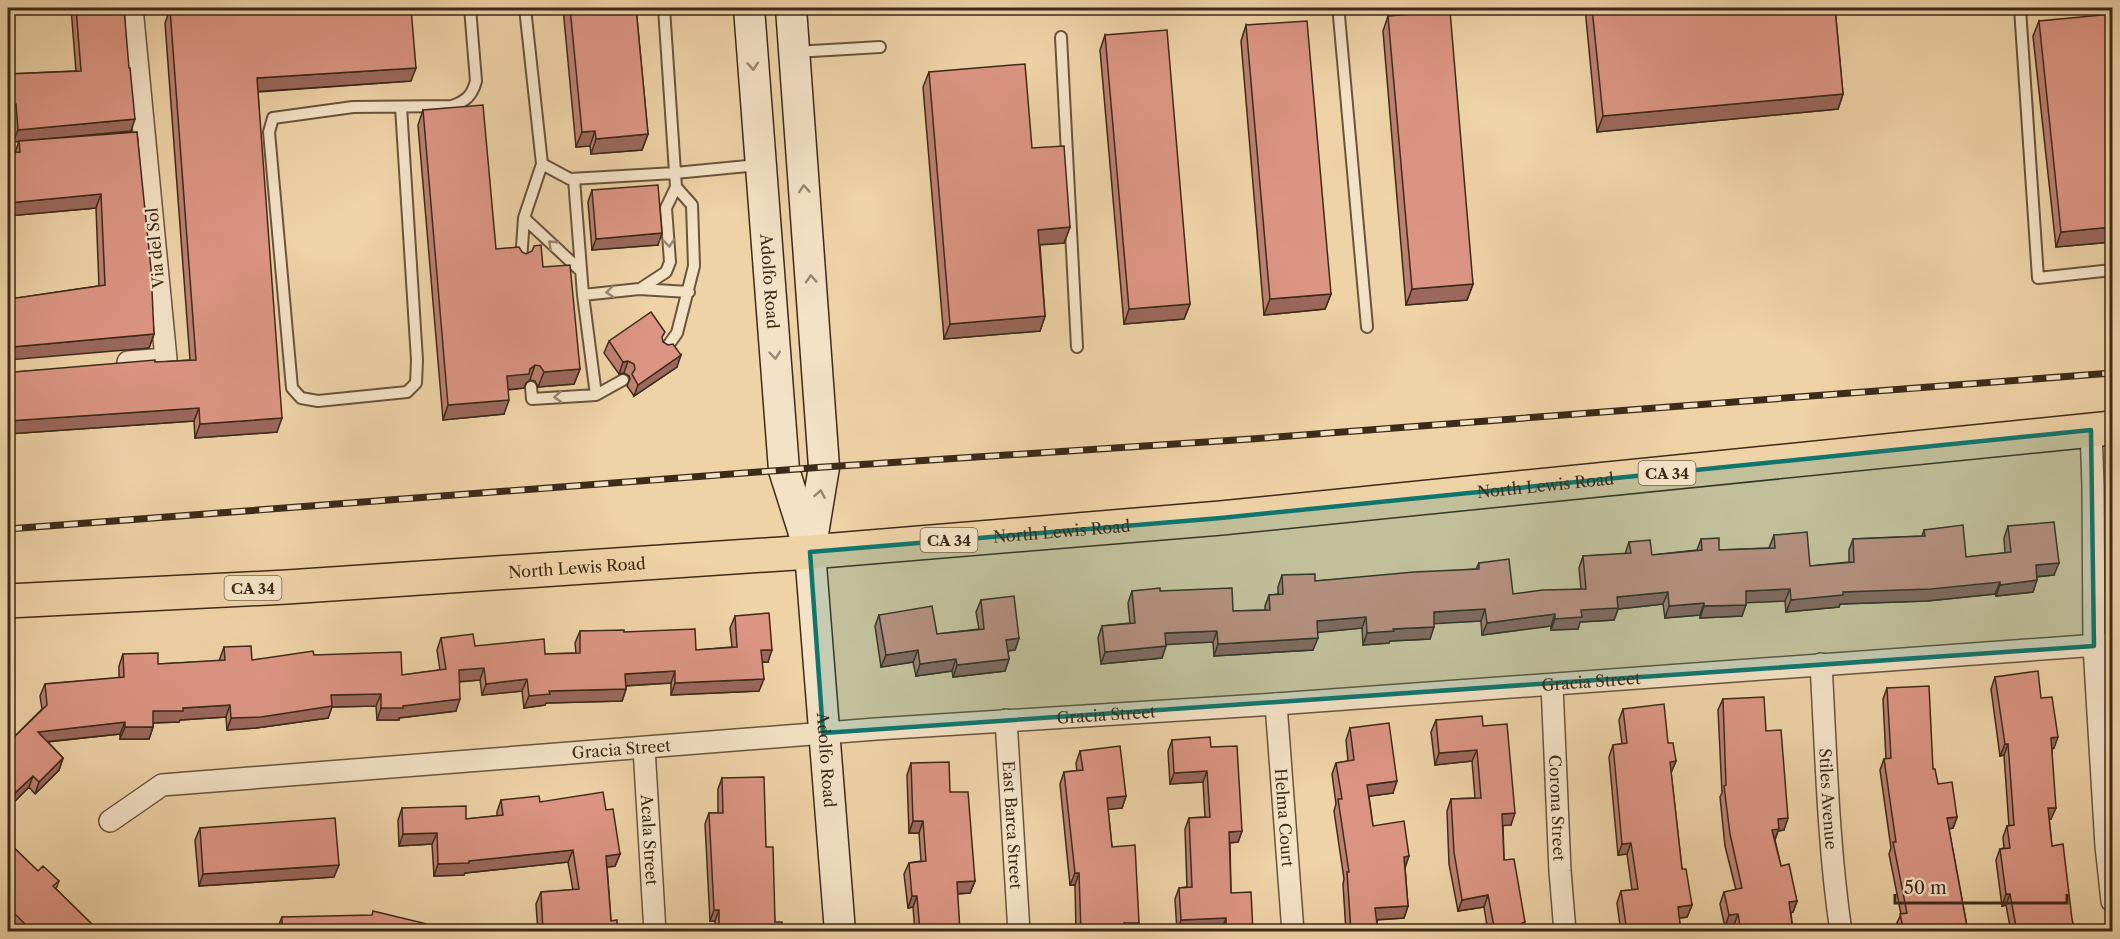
<svg xmlns="http://www.w3.org/2000/svg" width="2120" height="939" font-family="'Libre Caslon Text',serif">
  <style>
    .lines { fill: none; stroke-linecap: round; stroke-linejoin: round }
    .service-casing { stroke: #69543c; stroke-width: 14 }
    .minor-casing { stroke: #69543c; stroke-width: 24 }
    .secondary-casing { stroke: #3d2a19; stroke-width: 33 }
    .primary-casing { stroke: #3d2a19; stroke-width: 36 }
    .service { stroke: #f4e2c6; stroke-width: 10 }
    .minor { stroke: #f4e2c6; stroke-width: 21 }
    .secondary { stroke: #f4e2c6; stroke-width: 30 }
    .primary { stroke: #eed3a7; stroke-width: 33 }
    .rail-casing { stroke: #3d2a19; stroke-width: 7 }
    .rail { stroke: #f4e2c6; stroke-width: 4.5; stroke-dasharray: 14; stroke-linecap: butt }
    .wall { fill: #bd8071; stroke: #3d2a19; stroke-width: 1.5 }
    .shaded-wall { fill: #9a685c; stroke: #3d2a19; stroke-width: 1.5 }
    .building { fill: #dc9583; stroke: #3d2a19; stroke-width: 1.5 }
    .oneway { stroke: #988670 }
    .marked { fill: #0f766e; fill-opacity: 0.2; stroke: #0f766e; stroke-width: 4.5; stroke-linejoin: round }
    .labels { text-anchor: middle; dominant-baseline: central; stroke-width: 4.5; stroke-linejoin: round; paint-order: stroke }
    .shield { fill: #f4e2c6; stroke: #74614d; stroke-width: 1.5 }
    .shield-label { font-size: 15px; font-weight: bold; fill: #3d2a19 }
    .street-label { font-size: 16px; fill: #3d2a19; stroke: #f4e2c6 }
  </style>
  <rect width="100%" height="100%" fill="#eed3a7"/>
  <filter id="stains"><feTurbulence type="fractalNoise" baseFrequency=".00333" numOctaves="4"/><feColorMatrix values="0 0 0 0 .2 0 0 0 0 .09 0 0 0 0 .02 0 0 0 .5 -.17"/></filter>
  <radialGradient id="worn" r=".72"><stop offset=".6" stop-color="#630" stop-opacity="0"/><stop offset="1" stop-color="#630" stop-opacity=".3"/></radialGradient>
  <g class="lines">
    <defs>
      <path id="service" d="M525,8L542,164L570,179L675,173L758,165
        M664,8L676,187L692,205L694,266L677,333L665,350
        M2020,8L2038,278L2112,270
        M1339,16L1367,327
        M1061,37L1077,347
        M795,52L880,47
        M401,107L417,360L416,383L407,392L318,401L301,398L292,388L269,132L273,118L353,107L452,106C466,101 472,96 476,81L470,8
        M574,179L583,295L639,289L689,292
        M524,218L581,271
        M521,261L524,218L542,164
        M640,289L666,272L670,262L666,208L676,187
        M583,295L596,395
        M531,387L532,399L596,395L623,380"/>
      <g id="minor">
        <path d="M128,362L166,359L132,8"/>
        <path d="M2091,430L2093,486L2094,646L2106,846L2112,901"/>
        <path id="s1" d="M1821,664C1826,753 1828,844 1841,932"/>
        <path id="s2" d="M1552,685L1560,871L1565,932"/>
        <path id="s3" d="M1276,704L1293,932"/>
        <path id="s4" d="M1006,720L1019,932"/>
        <path id="s5" d="M644,748L655,932"/>
        <path id="s6" d="M110,821L162,785L876,729L1276,704L2112,644"/>
      </g>
      <g id="secondary">
        <path id="s7" d="M749,8L784,470L810,552L840,932"/>
        <path d="M791,8L824,467L811,546"/>
      </g>
      <g id="primary">
        <path id="s8" d="M8,601L287,587L810,552L1221,518L2112,428"/>
      </g>
    </defs>
    <!-- service casing -->
    <use href="#service" class="service-casing"/>
    <!-- minor casing -->
    <use href="#minor" class="minor-casing"/>
    <!-- secondary casing -->
    <use href="#secondary" class="secondary-casing"/>
    <!-- primary casing -->
    <use href="#primary" class="primary-casing"/>
    <!-- service -->
    <use href="#service" class="service"/>
    <!-- minor -->
    <use href="#minor" class="minor"/>
    <!-- secondary -->
    <use href="#secondary" class="secondary"/>
    <!-- primary -->
    <use href="#primary" class="primary"/>
    <defs>
      <path id="rail" d="M8,529L824,467L1251,439L2112,373"/>
    </defs>
    <!-- rail casing -->
    <use href="#rail" class="rail-casing"/>
    <!-- rail -->
    <use href="#rail" class="rail"/>
  </g>
  <!-- wall -->
  <path class="wall" d="M71,8H124L131,131L13,142L12,116H8V74L76,71Z
    M563,8H636L648,134L642,150L591,154L590,146L576,147Z
    M1585,8H1835L1843,94L1838,109L1597,132Z
    M170,9L411,81L258,92L277,432L195,438L194,421L8,434V371L14,372L190,360L165,23Z
    M1388,16L1473,284L1467,300L1406,305L1383,31Z
    M2039,21L2112,242L2056,247L2033,36Z
    M1246,25L1331,294L1325,309L1264,315L1241,41Z
    M1105,35L1190,304L1184,319L1124,324L1100,50Z
    M929,72L1032,148L1070,227L1064,243L1040,245L1045,316L1040,331L944,339L923,87Z
    M423,110L496,249L522,252L543,267L580,369L574,384L538,387L535,381L530,380L526,383L524,388L508,390L504,414L443,420L418,125Z
    M137,132L154,334L149,348L10,299L99,286L96,208L8,216V153H15L19,141Z
    M592,190L658,245L592,250L588,202Z
    M662,339L663,342L677,367L634,396L627,386L630,379L629,376L624,373L619,374L604,353L609,341Z
    M2008,526L2054,575L2037,577L2033,592L1996,596L1995,594L1927,601L1840,604L1839,607L1786,612L1785,601L1746,602L1742,616L1700,618V615L1665,618L1663,604L1618,609L1614,620L1580,622L1578,629L1551,630V626L1482,635L1481,621L1434,623L1430,639L1390,641L1389,643L1363,645L1362,628L1317,632L1313,650L1214,656L1213,642L1166,644L1162,658L1101,664L1098,638L1102,626L1130,623L1128,603L1132,591H1160L1233,611L1265,610V606L1269,595L1278,594V587L1282,575L1315,581L1476,569L1479,563L1513,594L1581,589L1579,568L1583,556L1625,554L1629,542L1652,555L1697,550L1701,539L1719,550L1769,548L1774,535L1810,566L1849,562V550L1853,539L1922,536L1924,530L1966,557L2005,553L2004,538Z
    M981,600L1019,638L1015,650L1008,651L1009,659L1005,671L953,677L952,671L916,676L913,662L881,667L875,626L879,615L937,634L979,629L976,612Z
    M735,616L768,662H762L759,691L671,695V683L626,686V689L622,701L546,703L545,705L524,708L522,691L482,695L480,680L459,682L456,711L399,718V720H377L376,706L332,707L328,718L256,728L227,730L226,717L180,720L179,722L153,723V727L149,739H120V734L48,742L63,758L59,770L35,794L29,787L12,804L8,799V743L42,709L40,696L45,684L119,678V666L123,654L158,664L219,661L224,647L252,660L314,655L402,675L440,670L437,650L441,638L475,646L545,654L576,653L575,643L580,631L624,632L696,650L732,647L730,628Z
    M1995,677L2041,698L2054,748L2052,749L2051,819H2049L2052,846L2075,932H2011L2006,905L2002,906L1996,860L2000,849L2004,848L2003,837L2007,826H2009L2004,755L2000,756L1991,689Z
    M1887,688L1933,769L1938,784L1957,817L1953,828L1949,829L1968,932H1897L1896,925L1901,914L1889,854L1891,848L1880,770L1884,759H1886L1883,699Z
    M1723,699L1766,731L1784,830L1778,831L1775,840L1781,866L1797,901L1793,912L1791,913L1793,932H1735L1734,925L1725,927L1720,904L1724,892L1736,890L1725,846L1720,797L1722,793L1718,710Z
    M1623,709L1668,743L1676,761L1671,772L1682,869L1692,905L1687,917L1679,918L1681,932H1621L1617,903L1621,891L1632,890L1627,854L1618,855L1609,757L1613,745L1622,744L1619,720Z
    M1436,720L1483,726L1511,825H1503L1504,860L1525,922L1523,928L1524,932H1488L1484,907L1458,911L1449,864L1447,811L1451,799L1475,798L1472,761L1435,765L1431,732Z
    M1350,728L1393,793L1369,796L1373,826L1405,867L1408,906L1404,918L1377,920L1378,932H1346L1343,884L1344,879L1334,811L1336,804L1332,774L1336,763L1348,761L1346,740Z
    M1172,740L1211,747L1242,831L1238,842L1230,843L1231,893L1253,932H1222V929L1177,931L1175,899L1179,888L1187,887L1185,829L1189,818L1205,817L1203,782L1170,784L1168,751Z
    M1080,751L1126,796L1122,808L1108,809L1112,847L1139,923L1136,932H1076L1075,885H1070L1060,784L1064,772L1077,771L1076,763Z
    M911,763L950,792L975,881L970,893L957,894L960,932H915L913,907L908,908L904,874L909,863L921,861L919,833H909L907,775Z
    M722,778L766,847L775,922L782,932H715V921H710L705,824L709,813H718V789Z
    M501,800L540,802L606,810L620,854L615,866L607,867L611,921L617,932H538L536,904L541,892L573,890L568,862L465,873L464,875L434,876L432,844L399,846L398,820L402,808L466,819L497,816V812Z
    M200,828L334,877L199,886L195,840Z
    M8,842L38,871L59,881L56,889L100,932H16L8,923Z
    M282,917L425,932H277V929Z"/>
  <!-- shaded-wall -->
  <path class="shaded-wall" d="M416,68L411,81L252,92L257,78Z
    M1843,94L1838,109L1597,132L1603,116Z
    M16,104L12,116H8V105Z
    M135,119L131,131L13,142L18,130Z
    M595,131L590,146L576,147L582,132Z
    M648,134L642,150L591,154L596,139Z
    M101,194L96,208L8,216V203Z
    M1070,227L1064,243L1033,245L1038,230Z
    M2112,227V242L2056,247L2061,232Z
    M662,233L658,245L592,250L596,239Z
    M1473,284L1467,300L1406,305L1412,289Z
    M1331,294L1325,309L1264,315L1270,299Z
    M1190,304L1184,319L1124,324L1129,309Z
    M1045,316L1040,331L944,339L950,324Z
    M154,334L149,348L8,360V348L12,347Z
    M681,355L677,367L634,396L638,385Z
    M628,361L624,373L619,374L623,362Z
    M535,365L530,380L526,383L524,388L502,390L507,376L530,369Z
    M580,369L574,384L538,387L544,372Z
    M509,400L504,414L443,420L448,405Z
    M199,408L194,421L8,434V421Z
    M282,418L277,432L195,438L200,424Z
    M2059,563L2054,575L2031,577L2036,565Z
    M2037,580L2033,592L1996,596L2000,585Z
    M2000,582L1995,594L1927,601L1840,604L1839,607L1786,612L1791,600L1843,592Z
    M1790,589L1785,601L1742,603L1746,591Z
    M1668,592L1663,604L1618,609L1614,620L1580,622L1578,629L1551,630L1555,619L1617,597Z
    M1704,603L1700,615L1665,618L1669,606Z
    M1746,605L1742,616L1700,618L1704,606Z
    M1485,609L1481,621L1430,624L1434,612Z
    M1555,614L1551,626L1482,635L1487,623Z
    M1366,617L1362,628L1313,633L1317,621Z
    M1434,627L1430,639L1390,641L1389,643L1363,645L1367,633L1393,629Z
    M1217,631L1213,642L1160,645L1165,633Z
    M1019,638L1015,650L1002,651L1006,640Z
    M1318,638L1313,650L1214,656L1218,644Z
    M1166,646L1162,658L1101,664L1105,652Z
    M761,650H772L768,662H757Z
    M918,650L913,662L881,667L886,655Z
    M956,659L952,671L916,676L920,664Z
    M1009,659L1005,671L953,677L957,665Z
    M484,668L480,680L454,682L459,670Z
    M675,671L671,683L621,686L625,674Z
    M527,679L522,691L482,695L486,684Z
    M764,679L759,691L671,695L675,683Z
    M626,689L622,701L546,703L545,705L524,708L529,696L549,691Z
    M381,694L376,706L332,707L328,718L256,728L227,730L231,718L331,695Z
    M460,699L456,711L399,718V720H377L381,708Z
    M230,705L226,717L180,720L179,722L149,723L153,711L183,708Z
    M125,722L120,734L33,743L38,732Z
    M125,727H153L149,739H120Z
    M2058,737L2054,748L2047,749L2051,738Z
    M2005,744H2008L2004,755L2000,756Z
    M1477,750L1472,761L1435,765L1439,753Z
    M63,758L59,770L35,794L39,782Z
    M1676,761L1671,773L1670,762Z
    M1207,771L1203,782L1170,784L1174,773Z
    M33,776L29,787L12,804L16,792Z
    M1397,781L1393,793L1363,797L1367,785Z
    M1126,796L1122,808L1103,810L1107,798Z
    M2048,808H2056L2051,819H2044Z
    M1515,813L1511,825L1498,826L1502,814Z
    M1957,817L1953,828L1943,829L1947,818Z
    M1788,818L1784,830L1778,831L1774,841L1772,830L1778,819Z
    M913,821H923L919,833H909Z
    M1242,831L1238,842L1225,843L1229,832Z
    M437,833L432,844L399,846L403,834Z
    M1631,843L1627,854L1618,855L1622,844Z
    M573,850L568,862L465,873L464,875L434,876L438,864Z
    M620,854L615,866L601,868L606,856Z
    M1409,856L1405,868L1404,857Z
    M339,865L334,877L199,886L203,874Z
    M1075,873H1079L1075,885H1070Z
    M975,881L970,893L952,894L957,882Z
    M2006,894H2010L2006,905L2002,906Z
    M1488,895L1484,907L1458,911L1462,900Z
    M912,896H917L913,907L908,908Z
    M1797,901L1793,912L1785,914L1789,902Z
    M1692,905L1687,917L1674,919L1678,907Z
    M1408,906L1404,918L1371,920L1375,908Z
    M714,910H719L715,921H710Z
    M1738,914L1734,925L1725,927L1729,915Z
    M1226,918L1222,929L1177,931L1181,920Z
    M1124,923H1139L1136,932H1121Z"/>
  <!-- building -->
  <path class="building" d="M76,8H124L129,68H130L135,119L18,130L16,104L8,105V74L81,71Z
    M191,8H411L416,68L257,78L282,418L200,424L199,408L8,421V371L14,372L155,360V362L196,360L170,9Z
    M570,8H636L648,134L596,139L595,131L582,132Z
    M1592,8H1835L1843,94L1603,116Z
    M1450,11L1473,284L1412,289L1388,16Z
    M2112,14V227L2061,232L2039,21Z
    M1307,21L1331,294L1270,299L1246,25Z
    M1167,30L1190,304L1129,309L1105,35Z
    M1025,64L1032,148L1064,146L1070,227L1038,230L1045,316L950,324L929,72Z
    M483,105L496,249L519,247L522,252L526,254L532,251L534,246L541,245L543,267L570,265L580,369L544,372L540,366L535,365L530,369L529,374L507,376L509,400L448,405L423,110Z
    M137,132L151,269L154,334L12,347L8,348V264L10,299L105,285L101,194L8,203V153L20,152L19,141Z
    M658,185L662,233L596,239L592,190Z
    M651,312L665,332L662,337L663,342L668,345L673,344L681,355L638,385L632,374L635,369L634,364L628,361L623,362L609,341Z
    M2054,522L2059,563L2036,565L2037,580L2000,585V582L1931,589L1843,592V595L1791,600L1790,589L1746,591V605L1704,606V603L1669,606L1668,592L1617,597L1618,608L1581,610L1582,617L1555,619V614L1487,623L1485,609L1434,612V627L1393,629L1394,631L1367,633L1366,617L1317,621L1318,638L1218,644L1217,631L1165,633L1166,646L1105,652L1102,626L1135,623L1132,591L1160,588V591L1232,588L1233,611L1270,610L1269,595L1283,594L1282,575L1315,574V581L1414,572L1479,569V563L1509,559L1513,594L1543,590L1586,589L1583,556L1631,553L1629,542L1650,540L1652,555L1702,550L1701,539L1719,538V550L1775,548L1774,535L1807,532L1810,566L1854,562L1853,539L1925,536L1924,530L1963,525L1966,557L2011,552L2008,526Z
    M1014,596L1019,638L1006,640L1009,659L957,665L956,659L920,664L918,650L886,655L879,615L932,606L937,634L984,629L981,600Z
    M769,613L772,650H761L764,679L675,683V671L625,674L626,689L549,691L550,694L529,696L527,679L486,684L484,668L459,670L460,699L403,706V708H381V694L331,695L332,706L261,717L231,718L230,705L183,708V711H153V727H125V722L38,732L63,758L39,782L33,776L16,792L8,783V743L47,705L45,684L124,677L123,654L158,653V664L225,660L224,647L251,646L252,660L313,651L314,655L401,652L402,675L446,669L441,638L473,634L475,646L544,639L545,654L580,653V631L624,630V632L695,629L696,650L737,647L735,616Z
    M2038,671L2041,698L2052,697L2058,737L2051,738L2056,808H2048L2052,846L2063,844L2072,919L2075,932H2017L2010,894H2006L2000,849L2010,848L2007,826L2014,825L2008,744H2005L1995,677Z
    M1929,686L1933,769H1935L1938,784L1952,782L1957,817L1947,818L1968,932H1904L1900,914L1907,913L1893,842H1896L1884,759L1891,758L1887,688Z
    M1764,697L1766,731L1781,730L1788,818L1778,819L1779,829L1772,830L1781,866L1789,864L1797,901L1789,902L1793,932H1741L1738,914L1729,915L1724,892L1742,888L1730,834L1724,786L1726,785L1723,699Z
    M1664,704L1668,743H1673L1676,761L1670,762L1682,869H1686L1692,905L1678,907L1681,932H1627L1621,891L1638,889L1631,843L1622,844L1613,745L1627,743L1623,709Z
    M1482,716L1483,726L1507,724L1515,813L1502,814L1504,860L1514,859L1525,922L1522,923L1524,932H1495L1488,895L1462,900L1454,852L1451,799L1481,798L1477,750L1439,753L1436,720Z
    M1389,723L1397,781L1367,785L1373,826L1404,821L1409,856L1404,857L1408,906L1375,908L1378,932H1351L1347,872H1349L1338,799H1342L1336,763L1354,760L1350,728Z
    M1210,737L1211,747L1237,746L1242,831L1229,832L1231,893L1251,892L1253,932H1226V918L1181,920L1179,888L1192,887L1189,818L1210,817L1207,771L1174,773L1172,740Z
    M1120,746L1126,796L1107,798L1112,847L1135,845L1139,923H1124V932H1081L1079,873H1075L1064,772L1083,770L1080,751Z
    M949,762L950,792H968L975,881L957,882L960,932H920L917,896H912L909,863L926,861L923,821H913L911,763Z
    M764,777L766,847H773L775,922H782V932H719V910H714L709,813H723L722,778Z
    M603,792L606,810L613,809L620,854L606,856L611,921L617,920V932H543L541,892L579,889L573,850L469,861V863L438,864L437,833L403,834L402,808L466,806V819L503,815L501,800L539,796L540,802Z
    M335,818L339,865L203,874L200,828Z
    M8,842L38,871L43,866L59,881L53,886L100,932H33L8,907Z
    M373,911L427,924L425,932H282V917L372,915Z"/>
  <!-- one-way arrows -->
  <defs><path id="oneway-chevron" d="M-2-3.5L2.5 0L-2 3.5" fill="none" stroke-width="1.6" stroke-linecap="round" stroke-linejoin="round" transform="scale(1.5)"/></defs>
  <g class="oneway">
    <use href="#oneway-chevron" transform="translate(753 66) rotate(86)"/>
    <use href="#oneway-chevron" transform="translate(804 189) rotate(-94)"/>
    <use href="#oneway-chevron" transform="translate(669 243) rotate(85)"/>
    <use href="#oneway-chevron" transform="translate(552 244) rotate(-137)"/>
    <use href="#oneway-chevron" transform="translate(811 279) rotate(-94)"/>
    <use href="#oneway-chevron" transform="translate(610 292) rotate(174)"/>
    <use href="#oneway-chevron" transform="translate(775 355) rotate(85)"/>
    <use href="#oneway-chevron" transform="translate(558 397) rotate(177)"/>
    <use href="#oneway-chevron" transform="translate(820 494) rotate(-80)"/>
  </g>
  <!-- marked area -->
  <path class="marked" d="M2091,430L2094,646L823,733L810,552L1221,518Z"/>
  <g class="labels">
    <!-- shield labels -->
    <g class="shield">
      <rect x="1638.5" y="461" width="57" height="24" rx="4.5"/>
      <rect x="920.5" y="528" width="57" height="24" rx="4.5"/>
      <rect x="224.5" y="576" width="57" height="24" rx="4.5"/>
    </g>
    <g class="shield-label">
      <text x="1667" y="473">CA 34</text>
      <text x="949" y="540">CA 34</text>
      <text x="253" y="588">CA 34</text>
    </g>
    <!-- street labels -->
    <g class="street-label">
      <text transform="translate(155 248) rotate(-95)">Via del Sol</text>
      <text stroke="none"><textPath href="#s7" startOffset="274">Adolfo Road</textPath></text>
      <text stroke="none"><textPath href="#s8" startOffset="1542">North Lewis Road</textPath></text>
      <text stroke="none"><textPath href="#s8" startOffset="1056">North Lewis Road</textPath></text>
      <text stroke="none"><textPath href="#s8" startOffset="570">North Lewis Road</textPath></text>
      <text stroke="none"><textPath href="#s6" startOffset="1496">Gracia Street</textPath></text>
      <text stroke="none"><textPath href="#s6" startOffset="1010">Gracia Street</textPath></text>
      <text stroke="none"><textPath href="#s6" startOffset="524">Gracia Street</textPath></text>
      <text stroke="none"><textPath href="#s7" startOffset="758">Adolfo Road</textPath></text>
      <text stroke="none"><textPath href="#s1" startOffset="135">Stiles Avenue</textPath></text>
      <text stroke="none"><textPath href="#s2" startOffset="123">Corona Street</textPath></text>
      <text stroke="none"><textPath href="#s3" startOffset="114">Helma Court</textPath></text>
      <text stroke="none"><textPath href="#s4" startOffset="105">East Barca Street</textPath></text>
      <text stroke="none"><textPath href="#s5" startOffset="92">Acala Street</textPath></text>
    </g>
  </g>
  <!-- margin -->
  <rect width="2120" height="939" fill="none" stroke="#eed3a7" stroke-width="30"/>
  <rect x="9" y="9" width="2102" height="921" fill="none" stroke="#3d2a19" stroke-width="3"/>
  <rect x="15" y="15" width="2090" height="909" fill="none" stroke="#3d2a19" stroke-width="1.5"/>
  <!-- scale -->
  <path d="M1895 894v9h172v-9" fill="none" stroke="#3d2a19" stroke-width="3"/>
  <text x="1904" y="894" font-size="18" fill="#3d2a19" stroke="#f4e2c6" stroke-width="4.5" paint-order="stroke">50 m</text>
  <rect width="100%" height="100%" filter="url(#stains)"/>
  <rect width="100%" height="100%" fill="url(#worn)"/>
</svg>
